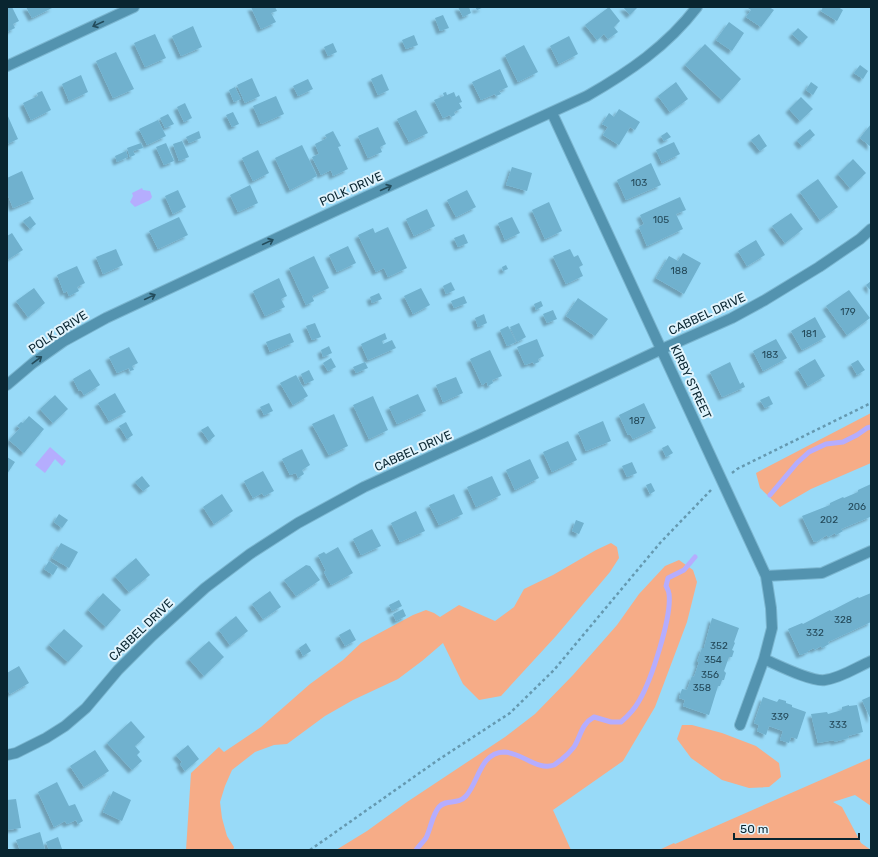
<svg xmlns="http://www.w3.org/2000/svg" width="878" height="857" font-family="Rubik,sans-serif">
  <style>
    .green { fill: #f6ac87 }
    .water { fill: #b5adfe }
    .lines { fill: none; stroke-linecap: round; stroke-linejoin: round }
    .stream { stroke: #b5adfe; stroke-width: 5 }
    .building { fill: #70b1ce; filter: url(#shadow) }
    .minor-casing { stroke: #7bb6d0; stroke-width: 12 }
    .path { stroke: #6599b0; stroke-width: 2.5; stroke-dasharray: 3 3; stroke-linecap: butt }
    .minor { stroke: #5393af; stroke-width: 10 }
    .oneway { stroke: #234c5c }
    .labels { text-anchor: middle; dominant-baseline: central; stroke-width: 4; stroke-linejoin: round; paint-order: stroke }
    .number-label { font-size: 10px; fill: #234858 }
    .street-label { font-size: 12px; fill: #092530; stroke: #e1f4fd }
  </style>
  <defs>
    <filter id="shadow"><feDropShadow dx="-3.5" dy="3.5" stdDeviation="1" flood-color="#0004"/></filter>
  </defs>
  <rect width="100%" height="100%" fill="#98daf8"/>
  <!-- green -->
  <path class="green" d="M871,413V463L811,489L780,507L760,488L756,473Z
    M611,543L617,547L619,558L610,572L556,636L501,696L479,700L463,684L443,643L422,661L398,679L353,700L325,716L287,744L274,745L255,752L232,770L225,786L220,802L222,818L227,836L234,847L233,850H186L191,773L219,747L224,752L261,727L310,684L343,660L361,643L413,615L426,610L434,613L440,617L459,605L495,621L514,607L524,589L553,575L596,550Z
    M679,560L693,570L697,582L687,622L655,707L623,761L553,810L571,850H336L367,831L407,802L505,737L535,714L573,675L617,625L639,594L665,566Z
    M682,725H692L722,733L756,746L779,763L781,777L769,787L749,788L722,780L691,758L677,739Z
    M871,758V806L855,795L833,802L842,807L861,843L871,850H659L674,843L675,844Z"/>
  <!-- water -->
  <path class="water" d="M142,188L143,190L150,191L152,197L150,200L135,207L130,202L133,196L132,193Z
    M50,447L66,461L62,466L55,459L45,473L35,465Z"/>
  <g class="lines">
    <!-- stream -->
    <path class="stream" d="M770,495L797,463L809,452L826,444L843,442L857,435L867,428L871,427
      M416,850C419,846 423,842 426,838C431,828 432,815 439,807C447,798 457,806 466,796C479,781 480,753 504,752C521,752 537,771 554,765C556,764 559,761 561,760C566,756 570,752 574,747C581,736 581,724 594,717L611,722H621C628,716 634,710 639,701C651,681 672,617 669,594C669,591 667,588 666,586L668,578L684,570L695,557"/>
  </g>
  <!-- building -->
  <path class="building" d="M7,7H12L19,21L13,24L15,28L7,32Z
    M26,7H54L32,18Z
    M251,7H275L277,11L271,13L276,22L261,29Z
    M458,7H469L471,13L463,17Z
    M475,7H484L477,10Z
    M609,7L620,21L614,27L618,32L608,39L604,34L597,40L585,25Z
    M623,7H638L630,15Z
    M749,7H769L774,10L761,27L746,17L751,10L748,8Z
    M823,7H838L843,10L837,21L821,11Z
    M443,15L449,28L440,31L435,18Z
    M729,22L744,33L732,51L716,40Z
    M193,26L202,47L181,56L172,36Z
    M798,28L808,37L802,43L792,34Z
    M155,34L166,58L145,67L134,43Z
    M414,35L418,45L406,49L402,40Z
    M569,36L578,54L559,64L550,46Z
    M333,43L337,52L328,56L324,47Z
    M705,44L741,79L722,100L685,65Z
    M524,45L538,72L518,82L505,55Z
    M116,52L134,89L113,98L96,61Z
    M860,65L868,71L863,79L854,73Z
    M500,69L508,87L499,91L501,94L496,96L495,94L481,100L472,82Z
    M382,74L389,90L378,95L371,79Z
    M81,75L88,92L69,101L62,84Z
    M252,78L260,96L245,103L237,85Z
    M308,79L313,89L298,96L293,86Z
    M676,82L688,99L670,112L658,96Z
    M811,82L818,87L813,95L806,90Z
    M235,87L241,99L234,102L229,90Z
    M42,91L51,110L31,120L23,103L38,96L37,93Z
    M446,92L447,95L454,92L456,97L459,95L462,102L459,103L462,108L454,112L455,115L451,117L450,115L443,118L434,100L444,96L443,93Z
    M276,96L284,114L261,124L253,106Z
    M801,97L813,109L800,121L789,109Z
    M185,103L192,118L184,122L177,107Z
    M619,109L640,122L635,130L630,127L619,145L603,135L608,127L602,124L609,113L614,117Z
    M416,110L428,133L409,142L397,119Z
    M233,112L239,124L232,127L226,115Z
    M7,114L18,139L7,144Z
    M168,114L174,124L165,128L160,118Z
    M158,120L166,136L147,145L139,129Z
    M871,124V147L860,138Z
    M378,127L386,144L380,147L382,152L368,158L358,136Z
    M810,129L815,135L802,146L797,140Z
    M199,131L201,138L189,143L186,137Z
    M333,131L341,146L338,147L348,169L333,176L331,170L321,175L312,157L319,154L315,144L327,138L325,135Z
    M667,132L671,137L664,141L661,136Z
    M759,134L767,146L760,151L751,140Z
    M182,141L189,157L179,161L173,144Z
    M674,142L680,154L662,163L656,150Z
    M141,143L143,148L133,151L135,155L130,157L127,148Z
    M166,143L174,161L164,165L156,147Z
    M302,145L317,176L290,190L275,158Z
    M258,150L269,173L253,181L242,158Z
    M126,151L128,157L117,162L115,156Z
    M853,159L866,173L850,188L838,174Z
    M651,163L661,185L626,200L617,180Z
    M512,167L532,173L527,191L506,185Z
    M22,171L34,199L13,208L7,193V178Z
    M818,179L838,207L820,220L800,192Z
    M250,185L258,203L238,212L230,195Z
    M178,190L186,207L173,214L165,196Z
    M467,190L476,207L456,217L447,200Z
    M680,197L686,210L676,214L683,229L647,246L639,227L644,224L640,215Z
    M549,202L562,231L545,239L532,210Z
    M427,209L435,226L414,236L406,219Z
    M791,213L803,229L785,243L772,226Z
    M30,216L36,224L30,229L23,221Z
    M179,217L188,235L158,249L149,231Z
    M512,217L520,233L505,240L498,223Z
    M388,227L407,268L388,277L384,268L376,272L358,235L373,228L375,233Z
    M12,233L23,250L7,260V236Z
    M464,234L468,243L458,247L454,238Z
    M756,240L765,255L747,266L738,251Z
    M348,246L356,263L337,272L329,255Z
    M116,249L123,265L103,274L96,257Z
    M570,249L574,257L578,255L583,265L579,267L583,276L566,284L553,256Z
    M683,253L701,263L684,294L656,278L669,256L678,261Z
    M314,256L329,288L312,296L314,301L306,305L289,268Z
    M506,265L508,269L503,271L502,267Z
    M77,266L85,283L77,287L79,291L69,296L67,291L64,293L57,275Z
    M279,278L287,296L281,299L285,307L265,316L253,291Z
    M871,281V291L866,285Z
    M451,282L455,290L446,294L443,286Z
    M34,288L45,303L28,317L16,301Z
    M421,288L430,305L413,314L404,296Z
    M849,290L870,318L847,335L826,306Z
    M379,293L382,299L372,303L370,297Z
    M464,296L467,303L454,308L451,301Z
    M578,298L608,319L595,336L566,316Z
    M541,301L543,306L536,310L534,304Z
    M553,310L557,319L547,323L543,314Z
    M484,314L487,323L478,327L475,318Z
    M815,317L826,337L802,350L791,331Z
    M315,323L321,337L312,340L306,326Z
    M519,323L526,337L517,342L510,327Z
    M508,326L516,342L507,346L500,330Z
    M290,333L294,342L270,352L266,342Z
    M385,333L387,339L382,341L383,344L392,340L396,348L368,360L361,344Z
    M537,339L544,356L538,359L539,362L534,364L533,362L525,365L517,347Z
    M776,339L787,358L763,371L753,351Z
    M329,346L332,353L323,357L321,350Z
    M129,347L138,363L132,366L134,370L130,371L129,368L117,373L109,357Z
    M490,350L502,376L492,380L493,383L488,386L487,382L482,385L470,359Z
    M331,358L336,367L328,371L323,363Z
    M815,359L825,376L808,386L798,369Z
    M858,360L865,370L857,375L851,364Z
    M365,362L368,368L356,373L353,367Z
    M730,362L740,384L743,382L745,387L722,397L710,372Z
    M90,369L100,385L84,395L81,390L79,391L73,379Z
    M309,370L314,380L305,384L301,374Z
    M296,375L308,396L293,405L280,383Z
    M456,377L463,393L443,402L436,385Z
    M115,393L126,412L109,421L98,403Z
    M418,394L426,411L397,424L389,407Z
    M55,395L68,409L53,423L40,409Z
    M373,396L388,430L369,439L353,405Z
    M769,396L773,404L765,408L760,400Z
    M269,403L273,411L264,415L260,407Z
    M644,403L656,428L633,439L630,434L628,435L619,415Z
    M334,414L348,446L329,455L312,424Z
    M29,416L44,429L24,453L9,440L20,428L17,426L21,422L23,423Z
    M603,421L611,441L586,451L578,432Z
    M126,422L133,435L127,439L119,426Z
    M208,426L215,436L209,441L201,430Z
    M568,441L577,460L552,472L543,452Z
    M668,445L673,453L666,457L662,448Z
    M302,449L310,465L302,470L304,474L298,478L296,473L290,475L282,459Z
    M7,457L15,462L7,474Z
    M530,459L539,478L515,490L506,470Z
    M632,462L637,473L627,477L622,466Z
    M263,471L274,491L264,496L262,493L253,498L244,481Z
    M142,476L150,486L143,491L135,482Z
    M492,476L501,495L476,507L467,487Z
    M651,483L655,491L650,494L646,485Z
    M871,484V515L870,517L841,529L843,531L836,535L835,533L828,537L827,535L816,542L815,541L814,542L802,516L830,505V503L843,497L844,498L858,492V490Z
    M222,494L233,511L214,524L203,507Z
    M454,494L463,514L439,525L429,505Z
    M416,511L425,531L400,542L391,523Z
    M59,514L68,520L62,528L54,522Z
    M576,520L584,523L579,534L572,531Z
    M372,529L381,546L361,555L353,539Z
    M61,543L78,552L69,568L52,558Z
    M338,547L353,573L331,585L324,572L326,571L318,555L324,552L326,554Z
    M136,558L150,575L129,592L115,576Z
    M49,561L58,567L53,575L44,569Z
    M306,565L310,566L320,580L296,596L284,580Z
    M270,591L281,607L263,619L252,604Z
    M103,593L121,610L106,627L88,610Z
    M871,593V622L828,642L829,644L822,648L821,646L814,650V648L808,651V652L800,655L788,629L802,623L803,624L830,610L831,611L858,597L859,598Z
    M399,600L402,606L392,611L389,605Z
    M403,609L406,616L396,621L393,614Z
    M236,616L248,631L230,645L219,630Z
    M712,618L739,628L734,642L735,643L732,650L734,651L732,657H729L724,671L726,673L724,680H722L720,686H718L709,715L683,706L685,700L679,698L682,689L687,690L692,676L694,677L699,662H697L702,648H704Z
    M64,629L83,646L68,662L49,645Z
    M350,629L356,640L345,646L339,635Z
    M209,641L224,657L204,676L189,659Z
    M306,643L311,651L303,656L299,648Z
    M19,666L29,683L10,694L7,689V673Z
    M871,696V720L862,700Z
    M763,697L777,702L779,699L786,701V703L792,705V707L806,712L797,739L791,737L789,743L780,740L783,731L769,726L766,735L757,731L759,725L754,723Z
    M849,705V706L857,705L863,732L848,736L849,738L834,742V740L818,743L811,714L827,712L828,714L842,710V707Z
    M131,721L145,737L135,746L140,752L137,755L142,761L132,770L107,743Z
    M188,745L199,759L185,771L180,764L182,762L176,755Z
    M95,750L109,771L84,787L70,766Z
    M57,782L69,806L75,804L83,821L78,824L76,820L67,824L65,821L54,827L38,792Z
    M113,791L131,800L122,821L103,812Z
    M16,799L21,828L7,830V800Z
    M40,832L45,850H20L16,840Z
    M58,837L62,849L49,850L46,842Z"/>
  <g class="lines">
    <defs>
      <path id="minor" d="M7,66L134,7
        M552,113L766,576
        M7,385L33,363L64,341L106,318L337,210L587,96C629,72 667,46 697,7
        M871,551L822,573L766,576L771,608L772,628L764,659C778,665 811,682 825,680C841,678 857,667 871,661
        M740,725L764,659
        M7,755L16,753L46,738L65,726L86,708L118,670L152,636L205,588L250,554L298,523L364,487L483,433L662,349L732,318L765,300L819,267L860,239L871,229"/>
    </defs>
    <!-- minor casing -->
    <use href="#minor" class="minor-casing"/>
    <!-- path -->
    <path class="path" d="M732,473L737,469L871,403
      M310,850L438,760L510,713L554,670L660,543L711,490"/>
    <!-- minor -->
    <use href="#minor" class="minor"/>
  </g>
  <!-- one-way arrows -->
  <defs><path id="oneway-shaft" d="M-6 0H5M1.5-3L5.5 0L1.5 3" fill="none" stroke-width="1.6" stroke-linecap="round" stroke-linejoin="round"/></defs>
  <g class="oneway">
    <use href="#oneway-shaft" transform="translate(98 24) rotate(155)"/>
    <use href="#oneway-shaft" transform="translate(386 188) rotate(-24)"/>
    <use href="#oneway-shaft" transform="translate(268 242) rotate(-25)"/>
    <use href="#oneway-shaft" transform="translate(150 297) rotate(-25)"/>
    <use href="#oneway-shaft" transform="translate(37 360) rotate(-37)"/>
  </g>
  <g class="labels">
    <!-- number labels -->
    <g class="number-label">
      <text x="639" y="183">103</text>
      <text x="661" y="220">105</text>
      <text x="679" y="271">188</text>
      <text x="848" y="312">179</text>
      <text x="809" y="334">181</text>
      <text x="770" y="355">183</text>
      <text x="637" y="421">187</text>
      <text x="857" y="507">206</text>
      <text x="829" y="520">202</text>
      <text x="843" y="620">328</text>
      <text x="815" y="633">332</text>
      <text x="719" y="646">352</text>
      <text x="713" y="660">354</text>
      <text x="710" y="675">356</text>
      <text x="702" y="688">358</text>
      <text x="780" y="717">339</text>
      <text x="838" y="725">333</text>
    </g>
    <!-- street labels -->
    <g class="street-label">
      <text transform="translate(351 189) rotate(-24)">POLK DRIVE</text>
      <text transform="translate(707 314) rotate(-25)">CABBEL DRIVE</text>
      <text transform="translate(58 332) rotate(-33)">POLK DRIVE</text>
      <text transform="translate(691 382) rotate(65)">KIRBY STREET</text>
      <text transform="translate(413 451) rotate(-24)">CABBEL DRIVE</text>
      <text transform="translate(141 630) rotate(-44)">CABBEL DRIVE</text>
    </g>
  </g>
  <!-- border -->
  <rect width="878" height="857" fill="none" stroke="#092530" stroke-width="16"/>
  <!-- scale -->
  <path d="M734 833v6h125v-6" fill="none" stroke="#092530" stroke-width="2"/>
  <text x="740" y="833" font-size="12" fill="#092530" stroke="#e1f4fd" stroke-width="3" paint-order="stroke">50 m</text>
</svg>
